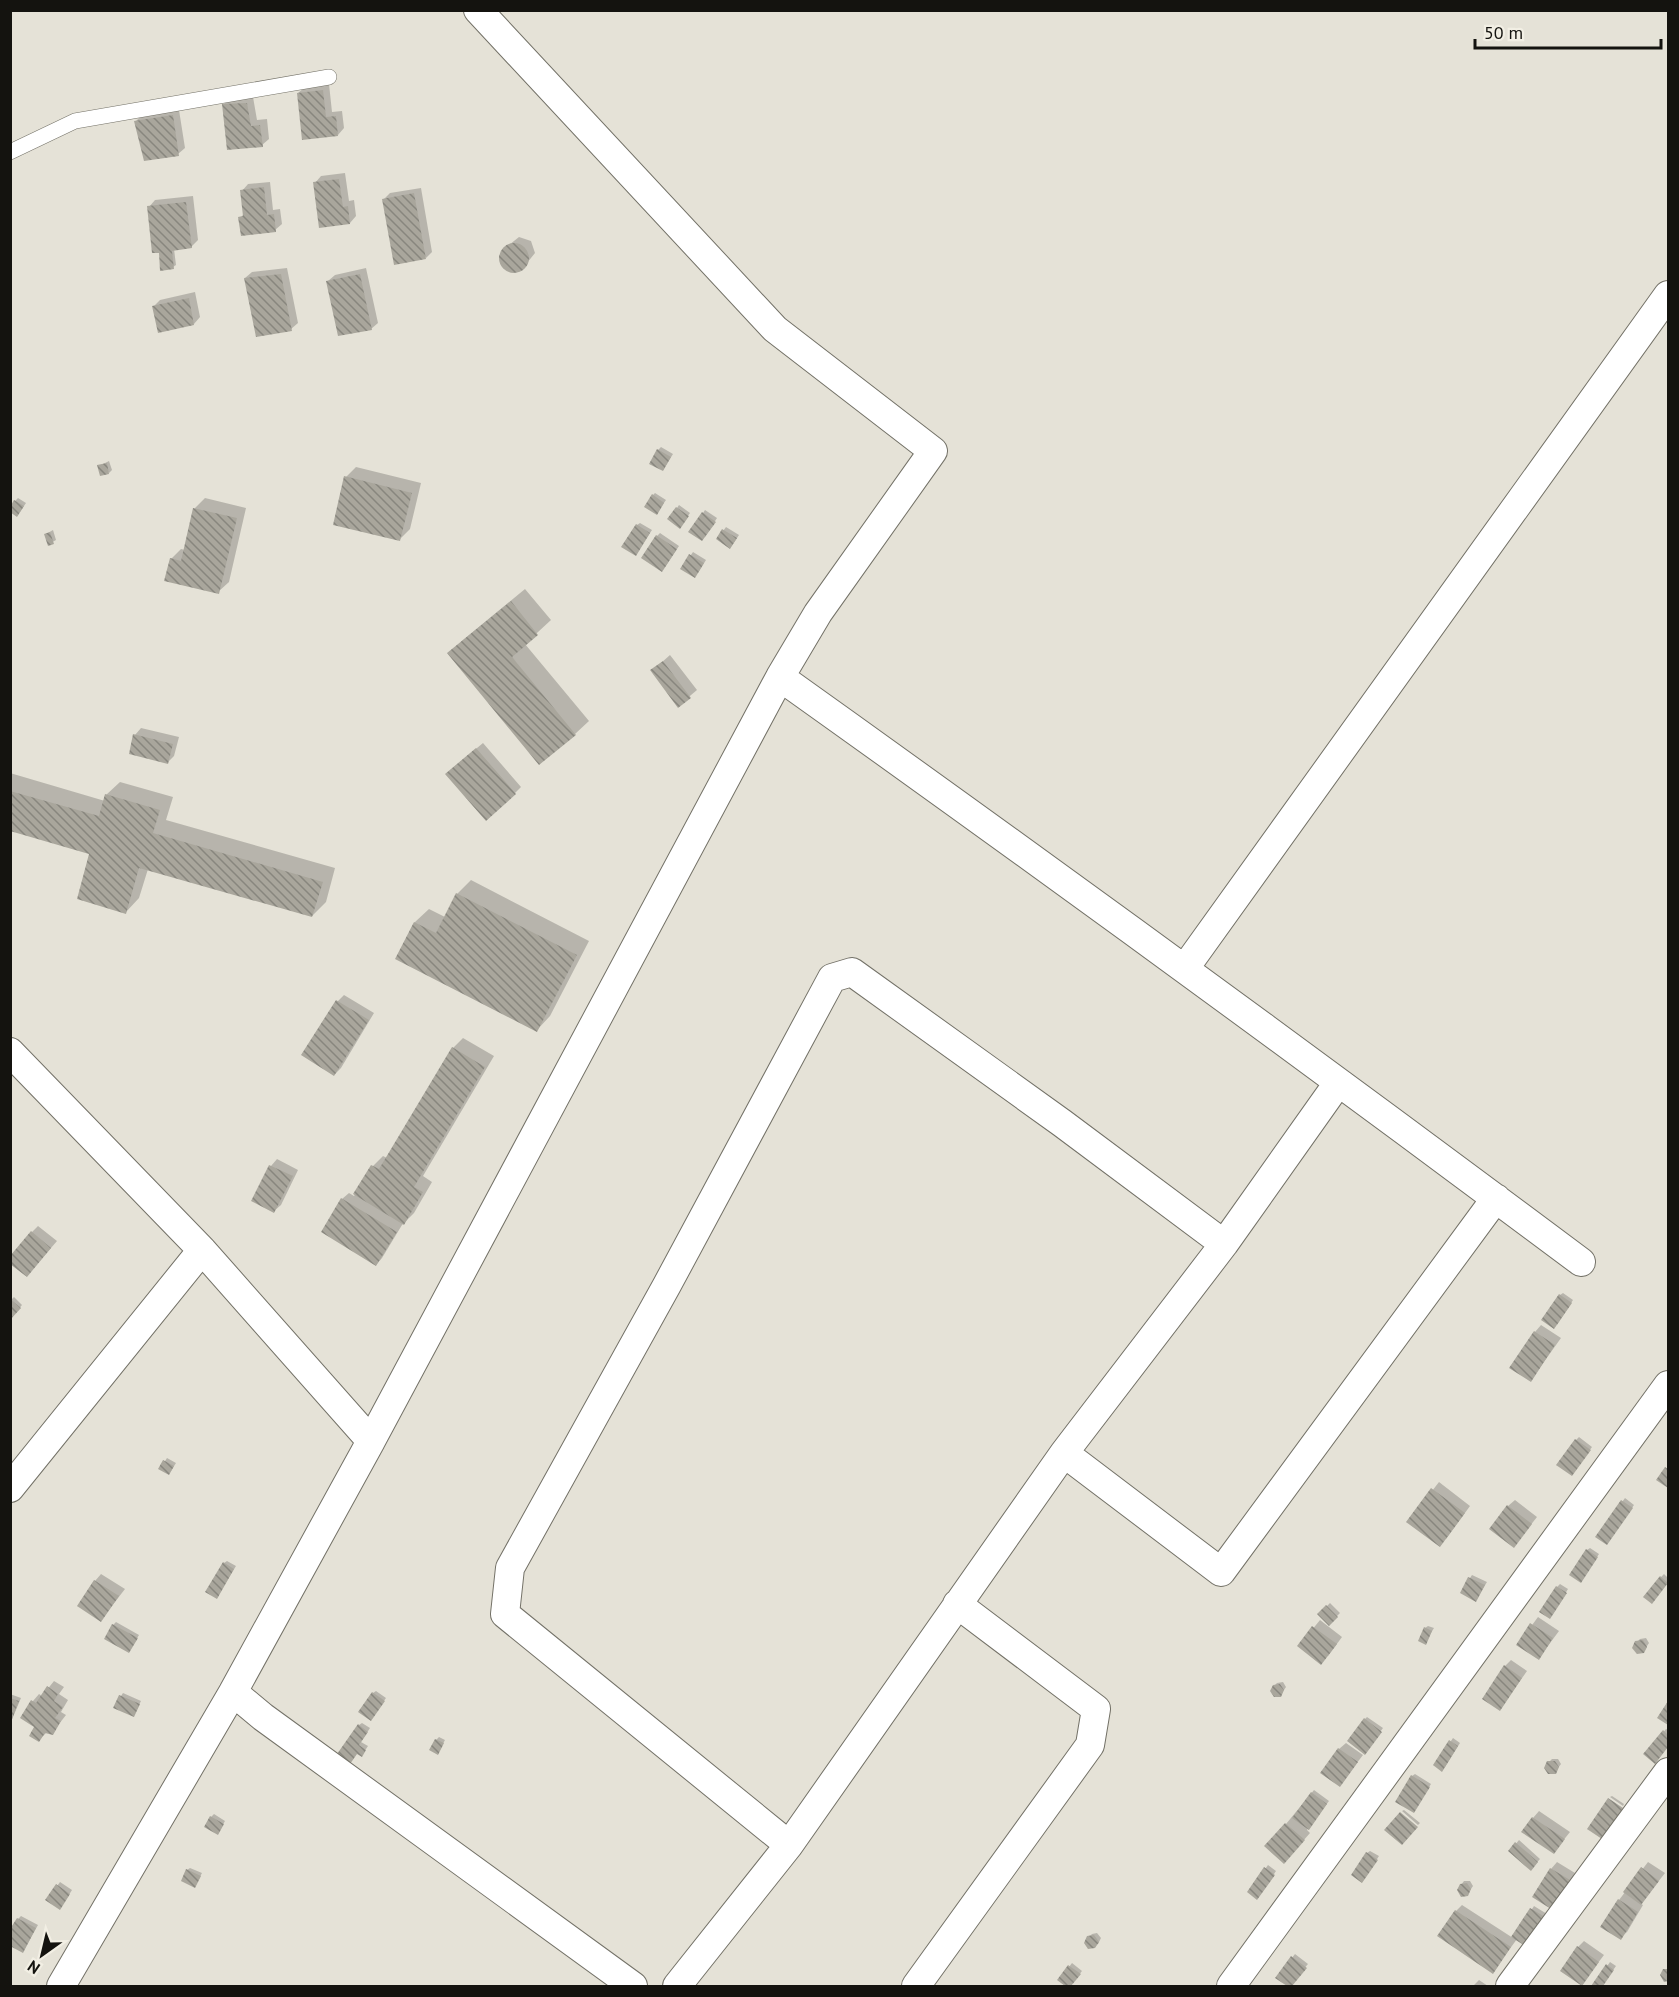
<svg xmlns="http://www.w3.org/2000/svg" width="1679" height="1997" font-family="'PT Sans',sans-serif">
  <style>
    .shadow { fill: #0003 }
    .building { fill: url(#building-back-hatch) }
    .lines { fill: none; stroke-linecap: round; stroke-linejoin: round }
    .lane-casing { stroke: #737167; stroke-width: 16 }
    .street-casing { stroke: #737167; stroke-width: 30 }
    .lane { stroke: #fff; stroke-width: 15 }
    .street { stroke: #fff; stroke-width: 28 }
  </style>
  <defs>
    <pattern id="building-back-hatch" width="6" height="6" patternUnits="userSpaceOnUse" patternTransform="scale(1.5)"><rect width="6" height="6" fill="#a9a69c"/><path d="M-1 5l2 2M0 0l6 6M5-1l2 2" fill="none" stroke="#88867e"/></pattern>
  </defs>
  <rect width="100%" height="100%" fill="#e5e2d7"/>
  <!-- shadow -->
  <path class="shadow" d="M329,84L332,112L342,111L344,128L338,135L298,93L305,87Z
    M253,97L257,120L267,119L269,139L262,145L223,105L230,98Z
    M179,110L185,148L178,154L136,121L142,115Z
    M345,173L349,201L354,200L356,216L350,223L315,183L321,176Z
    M270,182L273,210L280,209L282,224L275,230L240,218L245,213L242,191L248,184Z
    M421,188L432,252L426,258L384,199L390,193Z
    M193,196L198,240L191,247L174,249L176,265L173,267L160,253L149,207L155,200Z
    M519,237L531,241L535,253L523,268L515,272L506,269L500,257L504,249Z
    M287,268L298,323L291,329L245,278L252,272Z
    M366,268L378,323L371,329L328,281L335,275Z
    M195,292L200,317L194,324L154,306L160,300Z
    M661,447L673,454L663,470L658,450Z
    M109,461L112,470L109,473L99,466Z
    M356,467L421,483L410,529L400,539L346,477Z
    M655,493L666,500L659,510L653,495Z
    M18,498L26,503L20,512L15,501Z
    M205,498L246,508L229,582L218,592L171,559L181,549L185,550L195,508Z
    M679,505L690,513L682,524L677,508Z
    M705,510L717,518L705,537L703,513Z
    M640,523L652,530L638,551L637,525Z
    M726,527L739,535L733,544L718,538Z
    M53,530L56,540L49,544L46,534Z
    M660,533L679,546L665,567L657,536Z
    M693,552L706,560L698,573L682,568Z
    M525,589L551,620L525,644L589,721L575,734L449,653L463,640Z
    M670,655L697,690L678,706L652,671Z
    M141,728L179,737L174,756L168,762L135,735Z
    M483,743L521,787L515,793L453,768Z
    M10,773L105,801L106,795L120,782L173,797L166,820L335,868L326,902L312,916L148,869L139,898L126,912L91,853L10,830Z
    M471,880L589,941L550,1016L537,1030L397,958L415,922L429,909L445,917L457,894Z
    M344,995L374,1013L341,1068L334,1075L338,1001Z
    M463,1038L494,1056L423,1176L432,1182L414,1213L402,1225L382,1258L376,1265L342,1199L349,1193L354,1196L373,1166L383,1156L387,1158L453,1048Z
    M277,1159L298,1170L281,1205L274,1211L253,1200L271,1166Z
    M38,1226L57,1241L33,1269L32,1232Z
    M1563,1293L1573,1300L1557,1325L1560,1295Z
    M14,1297L22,1305L10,1319V1301Z
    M1541,1325L1561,1338L1531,1380L1535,1332Z
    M1579,1437L1592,1447L1574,1471L1576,1440Z
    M167,1458L176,1463L171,1471L160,1469Z
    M1439,1482L1470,1506L1446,1539L1408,1522Z
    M1625,1498L1634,1505L1609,1541L1597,1537Z
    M1515,1500L1537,1517L1514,1546L1508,1506Z
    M1590,1548L1599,1554L1583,1578L1587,1550Z
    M227,1561L236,1566L219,1594L224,1563Z
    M101,1574L125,1589L101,1620L95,1581Z
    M1664,1574L1668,1578V1581L1655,1599L1661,1577Z
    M1472,1575L1487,1582L1476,1600L1470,1578Z
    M1560,1584L1568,1589L1553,1614L1557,1587Z
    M1330,1603L1340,1613L1329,1624L1319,1614Z
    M1538,1617L1559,1631L1539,1658L1518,1644Z
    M1320,1620L1342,1637L1328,1656L1299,1646Z
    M116,1622L139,1635L129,1651L113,1625Z
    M1428,1626L1434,1628L1425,1643V1628Z
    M1646,1638L1649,1643L1643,1652L1637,1642L1640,1639Z
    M1511,1660L1527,1671L1500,1709L1505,1666Z
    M54,1681L64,1687L59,1694L68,1700L61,1712L66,1715L52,1733L47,1732L39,1740L36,1726L22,1717L33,1701L39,1694L42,1696Z
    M1283,1682L1286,1687L1280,1696L1274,1686L1277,1683Z
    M376,1691L386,1698L373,1716V1693Z
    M123,1693L141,1701L134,1715L121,1696Z
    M10,1694L21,1698L10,1724Z
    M1367,1717L1383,1728L1367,1750L1365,1719Z
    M362,1723L370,1728L361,1742L368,1746L364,1752H358L359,1725Z
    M1666,1729L1668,1730V1746L1655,1762L1645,1754Z
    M439,1737L445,1740L438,1753L436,1740Z
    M1453,1738L1460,1743L1445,1767L1435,1765Z
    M1346,1743L1363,1755L1340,1785L1339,1749Z
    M1552,1759H1558L1561,1764L1555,1772L1549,1762Z
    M1415,1774L1431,1784L1416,1808L1412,1776Z
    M1314,1790L1329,1801L1307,1830L1310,1833L1290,1856L1286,1824Z
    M1612,1796L1624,1804L1623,1806L1610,1797Z
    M1404,1810L1420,1823L1418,1825L1402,1811Z
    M1539,1811L1570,1832L1554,1852L1533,1818Z
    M214,1814L225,1821L220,1830L211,1817Z
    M1519,1840L1540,1859L1531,1869L1510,1851Z
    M1370,1851L1379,1856L1365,1878L1367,1853Z
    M1557,1862L1575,1873L1558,1901L1551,1869Z
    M1648,1862L1665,1873L1641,1904L1643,1905L1627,1932L1620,1938L1619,1900Z
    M1268,1865L1276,1871L1260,1895L1249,1892Z
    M190,1868L202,1873L195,1886L187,1870Z
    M1464,1881H1470L1473,1886L1467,1895L1461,1885Z
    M60,1882L72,1890L62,1906L47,1900Z
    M1462,1905L1513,1938L1534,1906L1547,1914L1529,1942L1517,1939L1493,1972L1456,1911Z
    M21,1916L38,1925L25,1948L18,1919Z
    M1097,1933L1101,1938L1098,1944L1089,1937L1092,1934Z
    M1584,1941L1604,1955L1582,1984L1578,1947Z
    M1295,1954L1308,1964L1289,1986L1277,1977Z
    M1610,1962L1616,1966L1602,1986H1593Z
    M1072,1963L1082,1971L1070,1986H1067L1059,1980Z
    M1479,1980L1488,1986H1473Z"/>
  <!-- building -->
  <path class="building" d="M323,90L326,117L336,116L338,136L302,140L297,93Z
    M247,103L251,126L260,125L263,147L227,150L222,104Z
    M173,115L179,156L144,161L134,121Z
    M339,179L343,207L348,206L350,224L319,228L313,182Z
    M264,187L267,215L274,214L276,232L241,236L238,217L243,216L240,190Z
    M414,193L426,259L394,265L382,199Z
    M186,202L192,248L172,251L174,269L160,271L159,253H152L147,206Z
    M499 258a15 15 0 1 1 30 0a15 15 0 1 1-30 0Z
    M281,274L292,331L256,337L244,278Z
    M360,274L372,330L338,336L326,281Z
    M189,298L194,325L158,333L152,306Z
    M657,449L671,457L663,471L649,464Z
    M107,463L109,474L100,476L97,465Z
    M344,476L412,493L400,541L333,525Z
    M652,494L664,503L657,515L644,507Z
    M14,500L24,506L17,517L10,512V507Z
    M676,507L689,516L680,529L667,519Z
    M193,508L237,518L219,594L164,581L170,558L181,561Z
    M702,512L716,522L702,541L688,532Z
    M636,524L650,533L636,556L621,547Z
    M722,529L737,538L730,549L716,539Z
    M50,532L54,544L48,546L44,534Z
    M656,535L677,549L662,572L641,558Z
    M689,554L704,563L695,578L680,569Z
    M511,601L538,635L512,657L576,735L539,765L447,653Z
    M663,661L691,698L678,708L650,670Z
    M133,734L173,744L168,764L129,754Z
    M476,748L516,794L486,821L445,774Z
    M10,791L99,816L105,794L160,810L153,833L323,882L312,917L139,868L126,914L77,899L89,854L10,831Z
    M456,893L577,955L537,1032L395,959L414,922L436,933Z
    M336,1000L369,1020L334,1076L301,1055Z
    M452,1047L485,1067L414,1187L423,1192L404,1225L353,1194L371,1165L379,1169Z
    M269,1165L293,1176L274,1213L251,1201Z
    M341,1198L397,1232L376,1266L321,1232Z
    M31,1231L51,1248L27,1277L10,1264V1256Z
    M1559,1294L1572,1303L1554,1329L1541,1320Z
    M10,1299L21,1308L10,1320Z
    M1534,1331L1555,1345L1531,1382L1509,1368Z
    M1575,1439L1591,1450L1572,1476L1556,1465Z
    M163,1460L174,1466L169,1475L158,1469Z
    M1665,1467L1668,1469V1488L1656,1480Z
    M1431,1488L1465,1513L1440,1547L1406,1522Z
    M1621,1500L1633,1508L1607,1545L1595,1537Z
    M1507,1505L1532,1524L1514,1548L1489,1529Z
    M1586,1549L1598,1557L1581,1583L1569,1575Z
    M223,1562L234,1569L217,1599L205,1592Z
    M1660,1576L1668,1583L1652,1604L1643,1597Z
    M1468,1577L1485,1585L1476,1602L1460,1593Z
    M94,1580L119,1596L101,1622L77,1606Z
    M1556,1586L1567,1593L1550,1619L1539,1612Z
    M1326,1605L1338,1617L1329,1626L1317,1614Z
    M1530,1623L1553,1638L1539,1660L1516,1645Z
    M112,1624L138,1638L129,1653L104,1639Z
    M1312,1626L1337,1644L1321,1665L1297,1646Z
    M1424,1627L1432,1631L1426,1645L1418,1641Z
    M1643,1640L1647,1647L1644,1653L1637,1654L1632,1648L1635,1641Z
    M1504,1665L1522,1678L1500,1711L1482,1699Z
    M1280,1684L1284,1690L1281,1697H1274L1270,1691L1273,1685Z
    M47,1686L58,1694L54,1701L63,1707L55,1718L61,1721L53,1735L45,1733L39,1742L29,1736L34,1727L20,1718L31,1700L36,1703Z
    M372,1692L385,1701L371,1721L358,1712Z
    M119,1695L140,1704L134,1717L113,1708Z
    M10,1698L19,1701L11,1722H10Z
    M1668,1701V1725L1657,1718Z
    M1364,1718L1382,1732L1365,1755L1347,1741Z
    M358,1724L368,1732L359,1745L366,1750L362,1757L357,1754L350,1764L337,1754Z
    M1663,1730L1668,1735V1747L1655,1764L1643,1754Z
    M435,1739L444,1743L438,1755L429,1750Z
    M1449,1740L1458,1746L1442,1772L1433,1765Z
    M1338,1748L1358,1762L1340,1787L1320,1773Z
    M1547,1761H1555L1559,1767L1556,1774H1548L1544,1768Z
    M1411,1775L1430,1787L1414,1813L1395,1802Z
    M1311,1792L1327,1804L1309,1830L1292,1818Z
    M1608,1798L1623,1808L1602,1839L1587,1829Z
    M1400,1812L1418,1827L1402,1845L1384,1830Z
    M210,1816L224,1824L218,1835L204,1827Z
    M1532,1817L1565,1839L1554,1854L1521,1832Z
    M1285,1823L1305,1840L1284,1864L1264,1846Z
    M1515,1842L1538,1862L1531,1871L1508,1851Z
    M1366,1852L1378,1860L1362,1883L1351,1875Z
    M1264,1867L1275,1875L1257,1900L1247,1892Z
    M1641,1867L1659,1881L1641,1905L1623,1892Z
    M1550,1868L1570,1880L1551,1909L1532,1897Z
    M186,1869L201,1876L195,1888L181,1881Z
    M1467,1883L1471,1889L1468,1896L1461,1897L1457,1890L1460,1884Z
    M56,1884L70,1894L60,1910L45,1900Z
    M1618,1899L1638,1912L1621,1940L1600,1927Z
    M1530,1908L1545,1917L1527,1947L1511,1937Z
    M1455,1910L1511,1947L1493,1974L1437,1936Z
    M17,1918L36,1928L23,1953L10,1946V1929Z
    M1094,1935L1099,1942L1095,1948L1088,1949L1084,1943L1087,1936Z
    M1577,1946L1599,1962L1582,1986L1560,1971Z
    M1291,1956L1307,1968L1292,1986H1287L1275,1978Z
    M1606,1964L1614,1970L1603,1986H1591Z
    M1068,1965L1081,1974L1071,1986H1065L1057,1980Z
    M1663,1969H1668V1981L1664,1982L1660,1975Z"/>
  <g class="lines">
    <defs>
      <path id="lane" d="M10,152L75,121L329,77"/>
      <path id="street" d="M780,677C1049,869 1316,1064 1581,1262
        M1185,968L1668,295
        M10,1052L202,1250L371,1441L233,1692L61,1986
        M371,1441L780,677L818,613L933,451L775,329L478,10
        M1064,1453L1221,1572L1496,1198
        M10,1488L202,1250
        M233,1692L263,1717L633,1986
        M789,1845L505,1614L510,1568L667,1285L832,978L852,972L1062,1123L1224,1244
        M677,1986L789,1845L1064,1453L1224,1244L1338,1083
        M916,1986L1090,1745L1096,1709L957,1604
        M1231,1986L1668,1385
        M1510,1986L1668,1772"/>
    </defs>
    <!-- lane casing -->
    <use href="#lane" class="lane-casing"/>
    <!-- street casing -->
    <use href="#street" class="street-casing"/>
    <!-- lane -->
    <use href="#lane" class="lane"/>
    <!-- street -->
    <use href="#street" class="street"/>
  </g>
  <!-- border -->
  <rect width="1679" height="1997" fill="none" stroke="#14130f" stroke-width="24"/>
  <!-- north arrow -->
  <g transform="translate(42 1955) rotate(214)" stroke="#f2efe4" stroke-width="4.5" paint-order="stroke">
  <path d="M0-4.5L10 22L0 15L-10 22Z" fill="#14130f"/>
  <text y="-9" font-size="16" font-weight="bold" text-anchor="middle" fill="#14130f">N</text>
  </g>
  <!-- scale -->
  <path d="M1475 39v9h186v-9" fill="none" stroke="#14130f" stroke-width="3"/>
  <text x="1484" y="39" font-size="18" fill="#14130f" stroke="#f2efe4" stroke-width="4.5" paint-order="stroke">50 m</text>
</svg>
